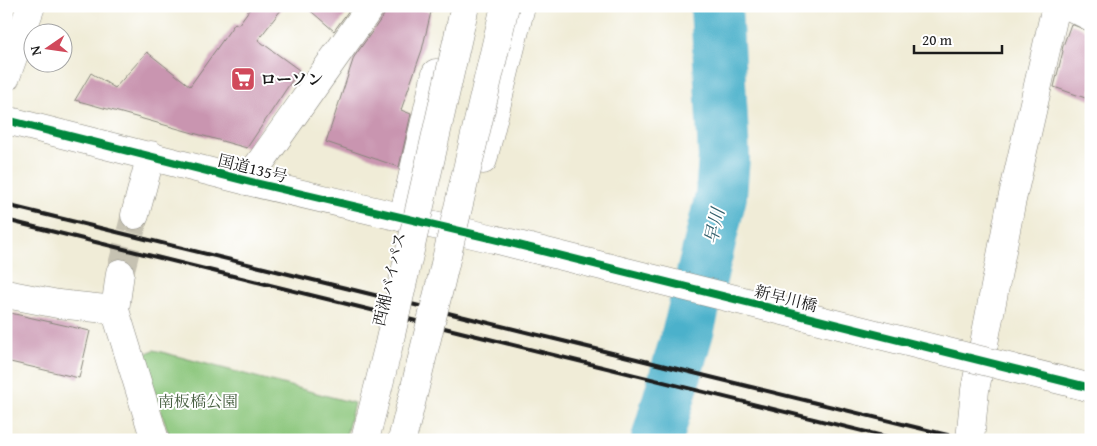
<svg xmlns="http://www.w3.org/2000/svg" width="1097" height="446" font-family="'Gentium Book Plus','Noto Serif JP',serif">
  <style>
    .green { fill: #8bc67c; stroke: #54714c }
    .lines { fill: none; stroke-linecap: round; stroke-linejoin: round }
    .river { stroke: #4cb1cb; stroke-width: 52 }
    .building { fill: #c995b0 }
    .minor-tunnel { stroke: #c6c2b2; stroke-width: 28; stroke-dasharray: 28 14; stroke-linecap: butt }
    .minor-casing { stroke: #86847a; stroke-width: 29 }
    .highway-casing { stroke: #86847a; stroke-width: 29 }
    .minor { stroke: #fff; stroke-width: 28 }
    .highway { stroke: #fff; stroke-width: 28 }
    .rail { stroke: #1c1c1c; stroke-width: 4 }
    .highway-bridge-casing { stroke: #86847a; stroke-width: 29; stroke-linecap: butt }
    .highway-bridge { stroke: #fff; stroke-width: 28 }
    .cycleway-casing { stroke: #fff; stroke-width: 11 }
    .cycleway { stroke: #00873e; stroke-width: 8 }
    .labels { text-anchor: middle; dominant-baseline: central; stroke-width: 4; stroke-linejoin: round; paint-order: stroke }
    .poi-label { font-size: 16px; font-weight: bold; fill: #1c1c1c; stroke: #fff; text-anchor: start }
    .street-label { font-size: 16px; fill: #1c1c1c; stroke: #fff }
    .park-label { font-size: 16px; fill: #486042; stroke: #fff }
    .water-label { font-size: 18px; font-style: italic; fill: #325f6b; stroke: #fff }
  </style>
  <rect width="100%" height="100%" fill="#fff"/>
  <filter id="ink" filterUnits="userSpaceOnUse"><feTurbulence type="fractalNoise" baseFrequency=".02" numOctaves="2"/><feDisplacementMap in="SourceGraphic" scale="10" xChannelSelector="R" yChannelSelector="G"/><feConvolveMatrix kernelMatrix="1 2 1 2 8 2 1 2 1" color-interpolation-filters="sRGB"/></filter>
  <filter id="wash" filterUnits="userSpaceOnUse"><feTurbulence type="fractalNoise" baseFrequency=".0096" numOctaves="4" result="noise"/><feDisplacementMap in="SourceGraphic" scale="20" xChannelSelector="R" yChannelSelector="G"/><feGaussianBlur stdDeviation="1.12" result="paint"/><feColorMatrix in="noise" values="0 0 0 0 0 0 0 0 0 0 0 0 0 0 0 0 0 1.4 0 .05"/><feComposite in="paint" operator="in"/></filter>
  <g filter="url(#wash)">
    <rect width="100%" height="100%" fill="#f0ecd7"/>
    <!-- green -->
    <path class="green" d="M154,350L354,403L345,440H171L142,355Z"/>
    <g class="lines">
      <!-- river -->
      <path class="river" d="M657,440L690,324L721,196L724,157L716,6"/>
    </g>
    <g id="blocks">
      <!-- building -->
      <path class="building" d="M252,6H284L258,40L299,70L247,148L75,100L91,73L115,88L147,52L190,86L235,23L238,25Z
        M305,6H352L334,31Z
        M386,6H408L431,12L422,50L401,110L411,114L399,167L326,142L354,57L384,15Z
        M1071,24L1091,32V100L1054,87L1063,51L1062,50L1063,46Z
        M6,312L90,331L79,378L6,361Z"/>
    </g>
  </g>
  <g filter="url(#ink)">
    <use href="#blocks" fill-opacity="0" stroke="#86847a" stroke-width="1"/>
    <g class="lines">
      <!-- minor-tunnel -->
      <path class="minor-tunnel" d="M120,273L135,215"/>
      <defs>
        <path id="minor" d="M1069,6L1091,17
          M6,77L31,6
          M247,181L371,6
          M135,215L151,155
          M403,218L436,73
          M120,273L115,310L155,440
          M6,294L58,304L115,310
          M970,440L975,390L1011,204L1056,6"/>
        <path id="highway" d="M6,120L247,181L494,239
          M483,160L521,6
          M1072,383L1091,388"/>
      </defs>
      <!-- minor casing -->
      <use href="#minor" class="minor-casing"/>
      <!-- highway casing -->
      <use href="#highway" class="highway-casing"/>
      <!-- minor -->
      <use href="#minor" class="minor"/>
      <!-- highway -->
      <use href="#highway" class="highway"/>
      <!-- rail -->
      <path class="rail" d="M6,205L968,440
        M6,220L899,440"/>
      <defs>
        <path id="highway-bridge" d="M494,239L1072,383
          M365,440L388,348L465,6
          M402,440L441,281L505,6"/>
      </defs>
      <!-- highway-bridge casing -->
      <use href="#highway-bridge" class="highway-bridge-casing"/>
      <!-- highway-bridge -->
      <use href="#highway-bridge" class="highway-bridge"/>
      <defs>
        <path id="cycleway" d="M6,120L247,181L494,239L1091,388"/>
      </defs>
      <!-- cycleway casing -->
      <use href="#cycleway" class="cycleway-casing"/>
      <!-- cycleway -->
      <use href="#cycleway" class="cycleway"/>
    </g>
  </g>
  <!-- icons -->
  <defs>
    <symbol id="supermarket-square" viewBox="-11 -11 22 22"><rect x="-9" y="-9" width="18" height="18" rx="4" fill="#d1495b" stroke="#fff"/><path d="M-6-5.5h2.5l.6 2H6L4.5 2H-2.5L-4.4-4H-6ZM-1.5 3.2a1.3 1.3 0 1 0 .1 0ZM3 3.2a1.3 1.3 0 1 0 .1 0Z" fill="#fff"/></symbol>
  </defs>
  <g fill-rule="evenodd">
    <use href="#supermarket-square" x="229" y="65" width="28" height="28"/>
  </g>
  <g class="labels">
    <!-- poi labels -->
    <g class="poi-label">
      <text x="260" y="79">ローソン</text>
    </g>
    <!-- street labels -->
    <g class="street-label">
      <text transform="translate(253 168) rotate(14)">国道135号</text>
      <text transform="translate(389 279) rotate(-77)">西湘バイパス</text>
      <text transform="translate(786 298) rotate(14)">新早川橋</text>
    </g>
    <!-- park labels -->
    <g class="park-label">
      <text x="198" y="401">南板橋公園</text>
    </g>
    <!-- water labels -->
    <g class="water-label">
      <text transform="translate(714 226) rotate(-77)">早川</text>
    </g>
  </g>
  <!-- margin -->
  <rect width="1097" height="446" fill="none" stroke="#fff" stroke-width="25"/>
  <!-- north arrow -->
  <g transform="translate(48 48) rotate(257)"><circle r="24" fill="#ffffff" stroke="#a4a4a4"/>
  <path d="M0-4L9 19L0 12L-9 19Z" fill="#d1495b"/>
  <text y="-8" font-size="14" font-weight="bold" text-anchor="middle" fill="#1c1c1c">N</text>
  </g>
  <!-- scale -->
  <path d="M914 45v8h88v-8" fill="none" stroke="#1c1c1c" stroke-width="2.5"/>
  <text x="922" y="45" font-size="15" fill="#1c1c1c" stroke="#ffffff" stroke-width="4" paint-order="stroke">20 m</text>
</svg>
